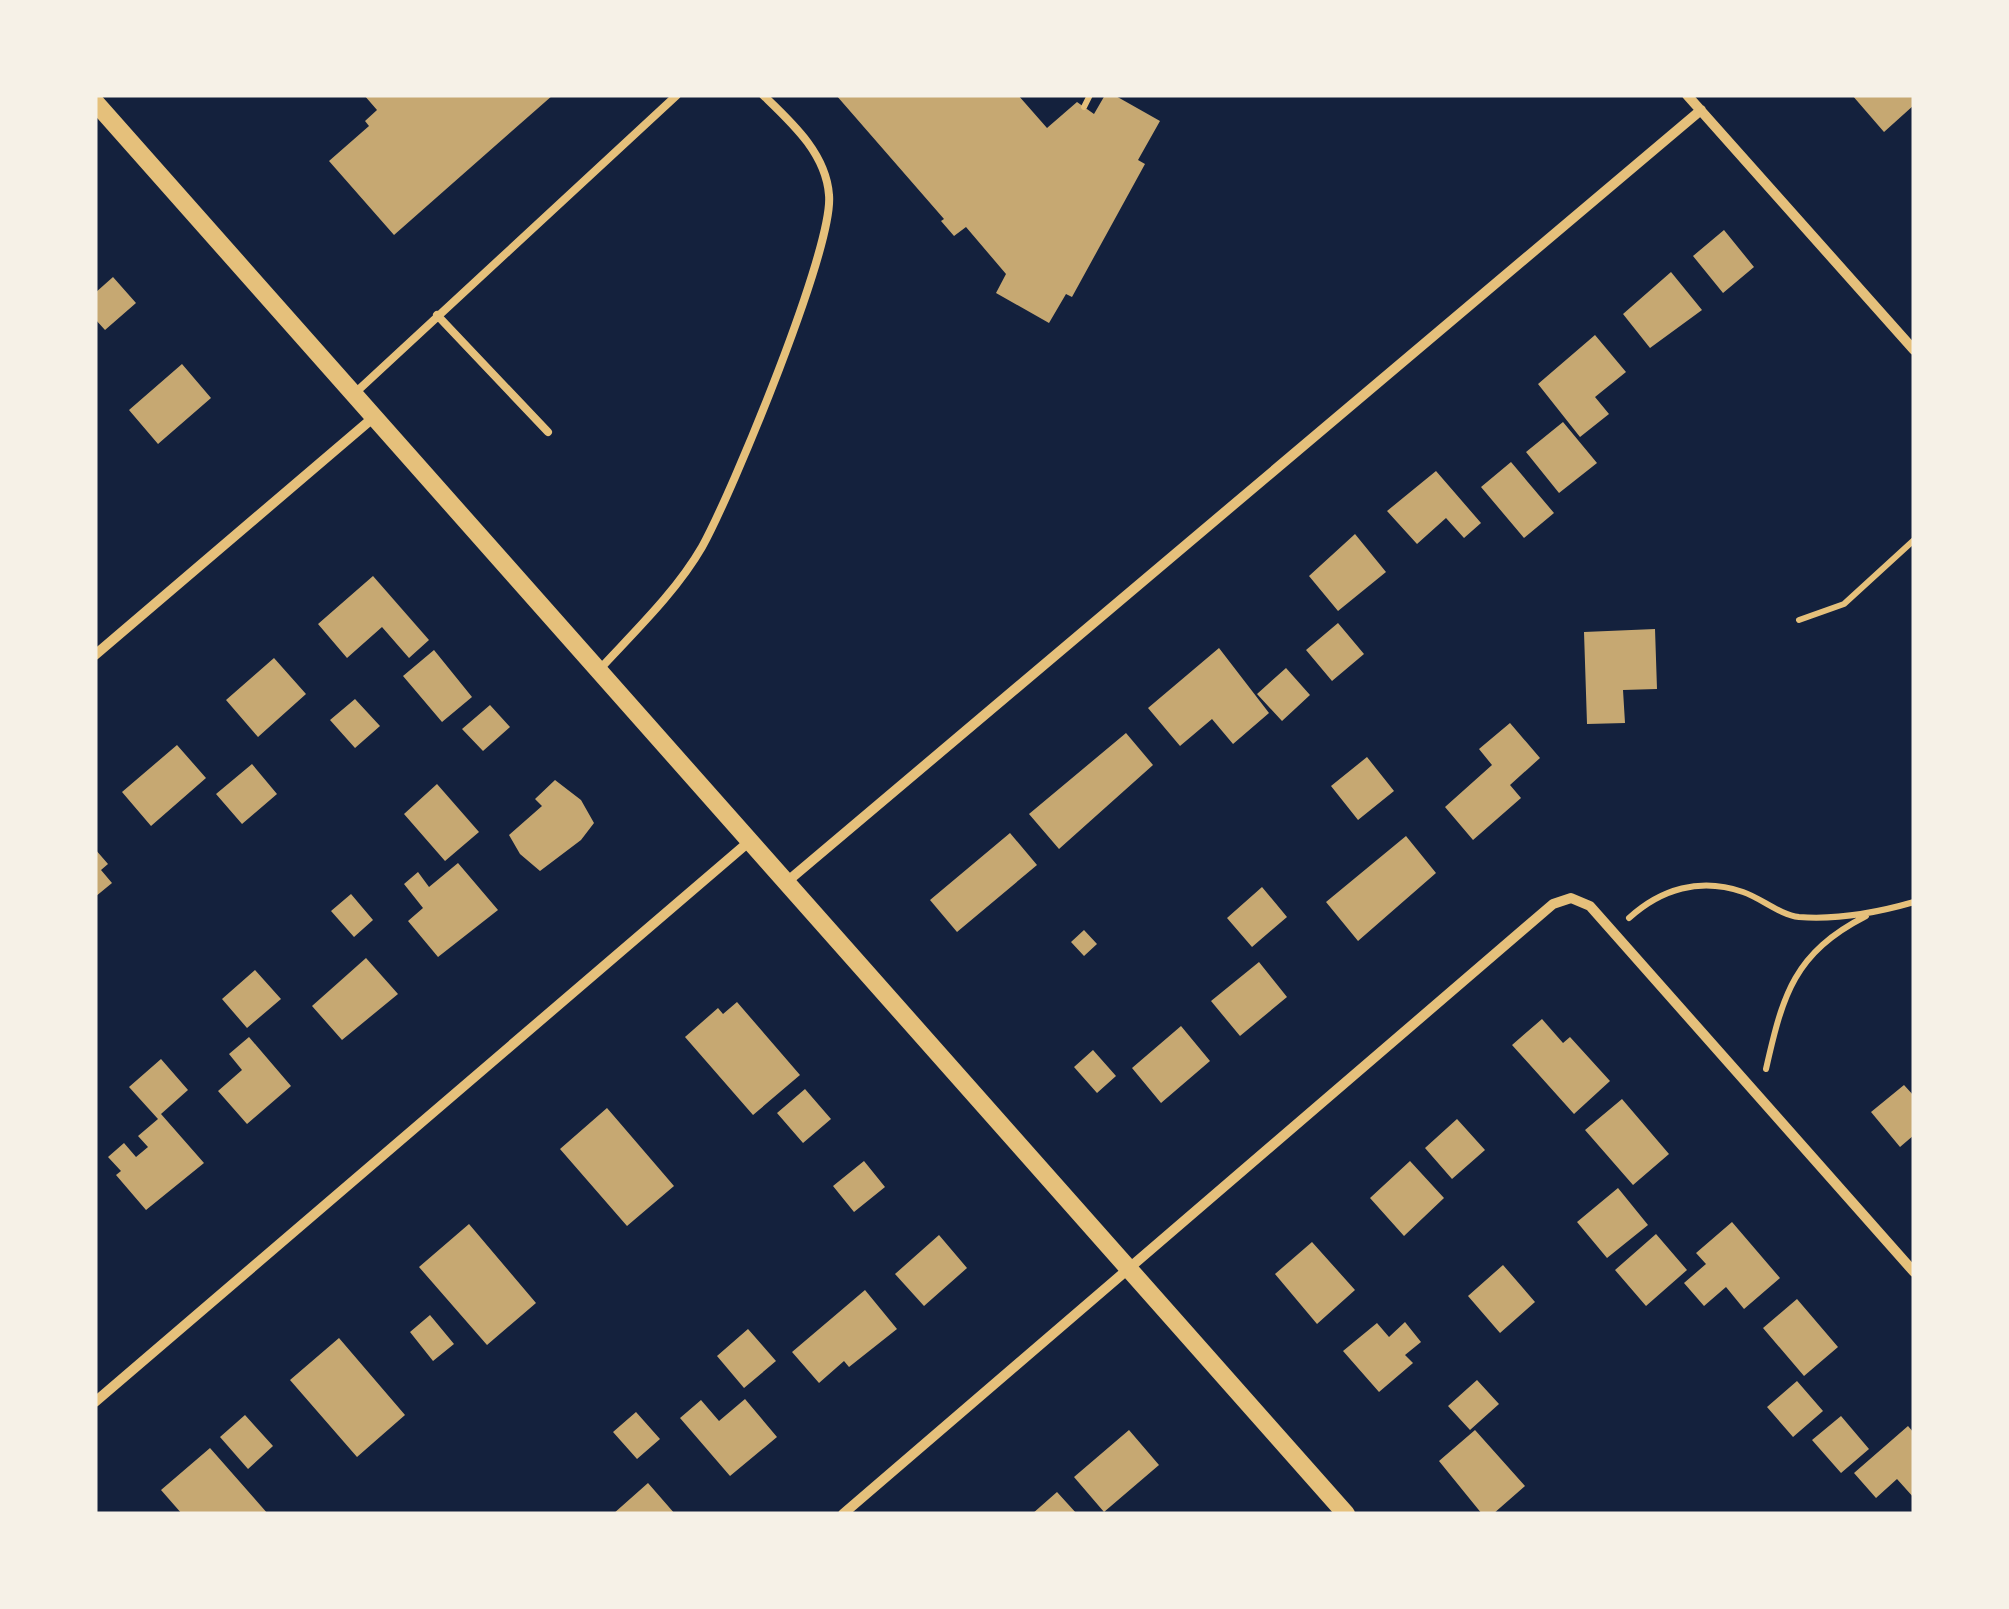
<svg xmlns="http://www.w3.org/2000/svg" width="2009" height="1609" font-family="Karla,sans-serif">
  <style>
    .building { fill: #c6a872 }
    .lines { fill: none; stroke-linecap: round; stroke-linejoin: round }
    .path { stroke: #e5c07b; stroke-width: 6 }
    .service { stroke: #e5c07b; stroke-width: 8 }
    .minor { stroke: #e5c07b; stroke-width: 10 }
    .tertiary { stroke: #e5c07b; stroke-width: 18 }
  </style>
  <rect width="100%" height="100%" fill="#14213d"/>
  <!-- building -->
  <path class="building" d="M364,95H553L394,235L329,161L369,126L365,121L377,110Z
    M836,95H1018L1047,128L1077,102L1094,114L1105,95H1114L1160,121L1138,160L1145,164L1072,297L1066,294L1049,323L996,293L1006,274L966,227L954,236L941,221L944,219Z
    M1852,95H1914V105L1884,132Z
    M1724,230L1754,267L1723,293L1693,256Z
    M1671,272L1702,310L1650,348L1623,314Z
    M113,277L136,303L105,330L95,319V293Z
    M1595,335L1626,372L1595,397L1609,414L1580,437L1538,384Z
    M182,364L211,398L158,444L129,410Z
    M1563,422L1597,463L1559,493L1526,452Z
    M1511,462L1554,513L1524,538L1481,487Z
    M1436,471L1481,523L1464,538L1446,518L1417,544L1387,511Z
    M1355,534L1386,572L1338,611L1309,576Z
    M373,576L429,640L409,658L382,627L347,658L318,624Z
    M1338,623L1364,654L1332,681L1306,650Z
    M1655,629L1657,689L1623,690L1625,723L1587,724L1584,632Z
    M1219,648L1269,713L1233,744L1212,719L1180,746L1148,708Z
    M434,650L472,697L442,722L403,676Z
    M274,658L306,694L258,737L226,700Z
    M1286,668L1310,695L1282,721L1257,694Z
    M355,699L380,726L355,748L330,720Z
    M490,705L510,727L483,751L462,729Z
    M1510,723L1540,758L1510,785L1521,798L1473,840L1445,807L1492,765L1479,749Z
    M1126,733L1153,765L1059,849L1029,814Z
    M177,745L206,778L151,826L122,792Z
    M1367,757L1394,791L1358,820L1331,786Z
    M252,764L277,794L242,824L216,794Z
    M555,780L581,800L594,823L581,840L540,871L520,854L509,835L542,806L535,799Z
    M437,784L479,832L445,861L404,814Z
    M1010,833L1037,865L957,932L930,900Z
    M1406,836L1436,873L1358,941L1326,902Z
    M95,849L108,864L101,870L112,883L95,897Z
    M458,863L498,910L438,957L408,921L423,908L404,884L418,872L429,887Z
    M1262,887L1287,917L1252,947L1227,918Z
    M351,894L373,920L354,937L331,911Z
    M1084,930L1097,944L1084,956L1071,942Z
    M366,958L398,994L342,1040L312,1006Z
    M1259,962L1287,997L1240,1036L1211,1001Z
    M255,970L281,999L247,1028L222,999Z
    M737,1002L800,1075L753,1115L685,1037L718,1008L723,1014Z
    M1542,1019L1563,1043L1570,1037L1610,1081L1574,1114L1512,1045Z
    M1181,1026L1210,1061L1161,1103L1132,1068Z
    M249,1037L291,1086L247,1124L218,1091L242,1070L229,1054Z
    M1093,1050L1116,1076L1097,1093L1074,1067Z
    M161,1059L188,1090L161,1114L204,1163L146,1210L116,1175L121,1171L108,1157L124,1143L136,1157L148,1147L138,1136L158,1119L129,1087Z
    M1904,1085L1914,1096V1135L1900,1147L1871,1112Z
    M805,1089L831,1119L803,1143L777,1113Z
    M1622,1099L1669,1154L1633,1185L1585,1130Z
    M607,1108L674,1186L627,1226L560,1149Z
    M1457,1119L1485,1150L1452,1179L1425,1148Z
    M864,1161L885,1187L854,1212L833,1186Z
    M1410,1161L1444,1198L1404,1236L1370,1198Z
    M1618,1188L1648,1225L1607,1258L1577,1222Z
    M1732,1222L1780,1278L1744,1309L1726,1287L1704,1306L1684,1283L1706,1264L1696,1253Z
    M469,1224L536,1303L487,1345L419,1267Z
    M1656,1234L1687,1270L1646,1306L1615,1270Z
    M939,1235L967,1268L924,1306L895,1274Z
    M1312,1242L1355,1290L1317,1324L1275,1274Z
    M1503,1265L1535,1302L1500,1333L1468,1296Z
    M865,1290L897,1329L849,1367L844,1361L819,1383L792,1352Z
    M1797,1299L1838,1347L1804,1376L1763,1328Z
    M430,1315L454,1344L433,1361L410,1332Z
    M1405,1322L1421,1342L1405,1355L1413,1363L1379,1392L1343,1351L1377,1323L1389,1337Z
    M748,1329L776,1361L744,1388L717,1356Z
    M339,1338L405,1415L357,1457L290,1380Z
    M1477,1380L1499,1404L1470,1430L1448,1406Z
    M1797,1381L1823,1411L1793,1437L1767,1407Z
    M745,1399L777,1437L730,1476L680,1418L701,1400L719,1421Z
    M636,1412L660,1439L637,1459L613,1432Z
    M245,1415L273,1446L248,1469L220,1437Z
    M1841,1416L1869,1449L1841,1473L1812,1440Z
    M1908,1426L1914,1433V1498L1897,1479L1876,1498L1854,1473Z
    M1129,1430L1159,1465L1104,1512L1074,1477Z
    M1475,1430L1525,1486L1493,1514H1482L1439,1461Z
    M210,1448L268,1514H182L161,1490Z
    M648,1483L675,1514H613Z
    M1057,1492L1077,1514H1032Z"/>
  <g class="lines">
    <!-- path -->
    <path class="path" d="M1084,107L1090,95
      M1799,620L1844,604L1914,540
      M1629,918C1661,889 1700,877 1743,892C1761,898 1780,915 1799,917C1839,920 1876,913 1914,902
      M1766,1069C1783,994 1794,953 1866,916"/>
    <!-- service -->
    <path class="service" d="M437,315L548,432
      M354,394L677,95
      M599,670C634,632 676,592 702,547C732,493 834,247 829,195C826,153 791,122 763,95"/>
    <!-- minor -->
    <path class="minor" d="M1687,95L1914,350
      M95,655L374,417
      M789,880L1701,110
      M95,1402L751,840
      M843,1514L1553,904L1571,898L1590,906L1914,1272"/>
    <!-- tertiary -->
    <path class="tertiary" d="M95,102L1346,1514"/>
  </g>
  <!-- border -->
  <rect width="2009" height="1609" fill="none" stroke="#f6f1e7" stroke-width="195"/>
</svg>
